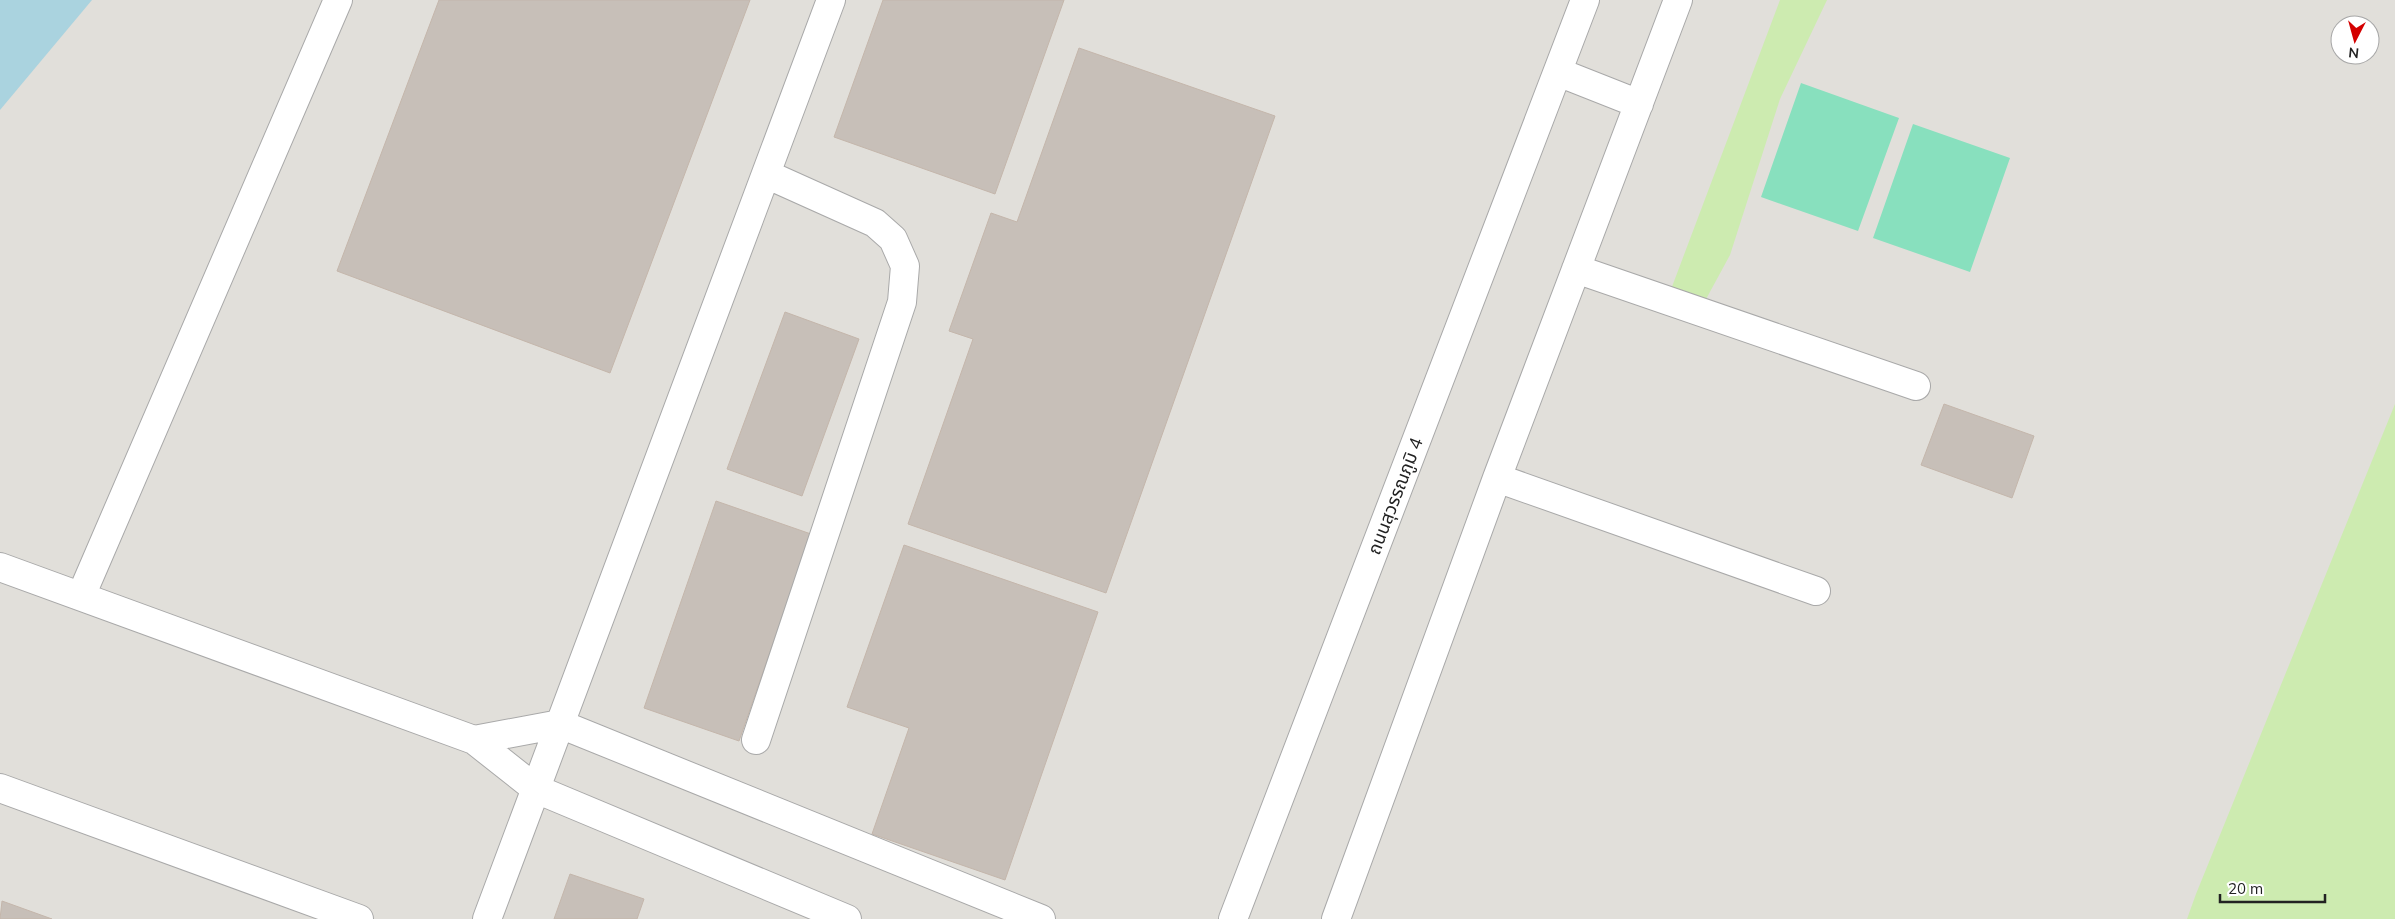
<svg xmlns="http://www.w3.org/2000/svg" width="2395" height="919" font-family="Mulish,'Noto Sans Thai',sans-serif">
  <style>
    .airport { fill: #e1dfda; fill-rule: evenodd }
    .grass { fill: #cdebb0 }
    .pitch { fill: #88e0be }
    .water { fill: #aad3df }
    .building { fill: #c7bfb8; stroke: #c4b6ab }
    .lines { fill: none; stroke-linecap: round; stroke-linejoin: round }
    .minor-casing { stroke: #a9a9a9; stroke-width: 30 }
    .minor { stroke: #fff; stroke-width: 28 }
    .labels { text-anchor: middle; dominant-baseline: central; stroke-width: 4.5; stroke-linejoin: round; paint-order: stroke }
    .street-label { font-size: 18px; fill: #222; stroke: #fff }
  </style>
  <rect width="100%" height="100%" fill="#f2efe9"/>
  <!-- airport -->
  <path class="airport" d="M0,0H2395V919H0ZM2340,25H2370V55H2340Z"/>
  <!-- grass -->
  <path class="grass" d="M1780,0H1827L1780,99L1730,255L1705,301L1670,292Z
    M2395,404V919H2187L2196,894Z"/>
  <!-- pitch -->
  <path class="pitch" d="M1801,83L1899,118L1858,231L1761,197Z
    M1913,124L2010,158L1970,272L1873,238Z"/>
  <!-- water -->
  <path class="water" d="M0,0H92L0,110Z"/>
  <!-- building -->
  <path class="building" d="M439,0H750L610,373L337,271Z
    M883,0H1064L995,194L834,137Z
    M1079,48L1275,116L1106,593L908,524L973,339L949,331L991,213L1017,222Z
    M785,312L859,339L802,496L727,469Z
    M1944,404L2034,436L2012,498L1921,465Z
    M716,501L811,534L739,741L644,708Z
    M904,545L1098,612L1005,880L872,834L909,728L847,707Z
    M570,874L644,899L637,919H554Z
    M2,901L52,919H0Z"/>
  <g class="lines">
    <defs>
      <path id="minor" d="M1558,72L1639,104
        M1576,269L1916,386
        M1497,478L1816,591
        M0,567L474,740L536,789L847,919
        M81,596L338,0
        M474,740L560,724L1041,919
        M756,740L902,302L905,266L893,239L875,223L766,174
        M0,788L359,919
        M487,919L831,0
        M1233,919L1585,0
        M1336,919L1497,478L1678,0"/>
    </defs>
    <!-- minor casing -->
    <use href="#minor" class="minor-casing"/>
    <!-- minor -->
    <use href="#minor" class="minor"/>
  </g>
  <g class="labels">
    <!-- street labels -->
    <g class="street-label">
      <text transform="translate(1395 496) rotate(-69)">ถนนสุวรรณภูมิ 4</text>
    </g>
  </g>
  <!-- north arrow -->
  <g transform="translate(2355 40) rotate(186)"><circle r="24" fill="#ffffff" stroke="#a7a7a7"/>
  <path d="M0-4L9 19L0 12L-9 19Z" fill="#d40000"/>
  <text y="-8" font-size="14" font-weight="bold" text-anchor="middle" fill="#222222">N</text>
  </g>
  <!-- scale -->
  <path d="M2220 894v8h105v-8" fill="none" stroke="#222222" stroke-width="2.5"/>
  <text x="2228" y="894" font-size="15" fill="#222222" stroke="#ffffff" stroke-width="4" paint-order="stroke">20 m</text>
</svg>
